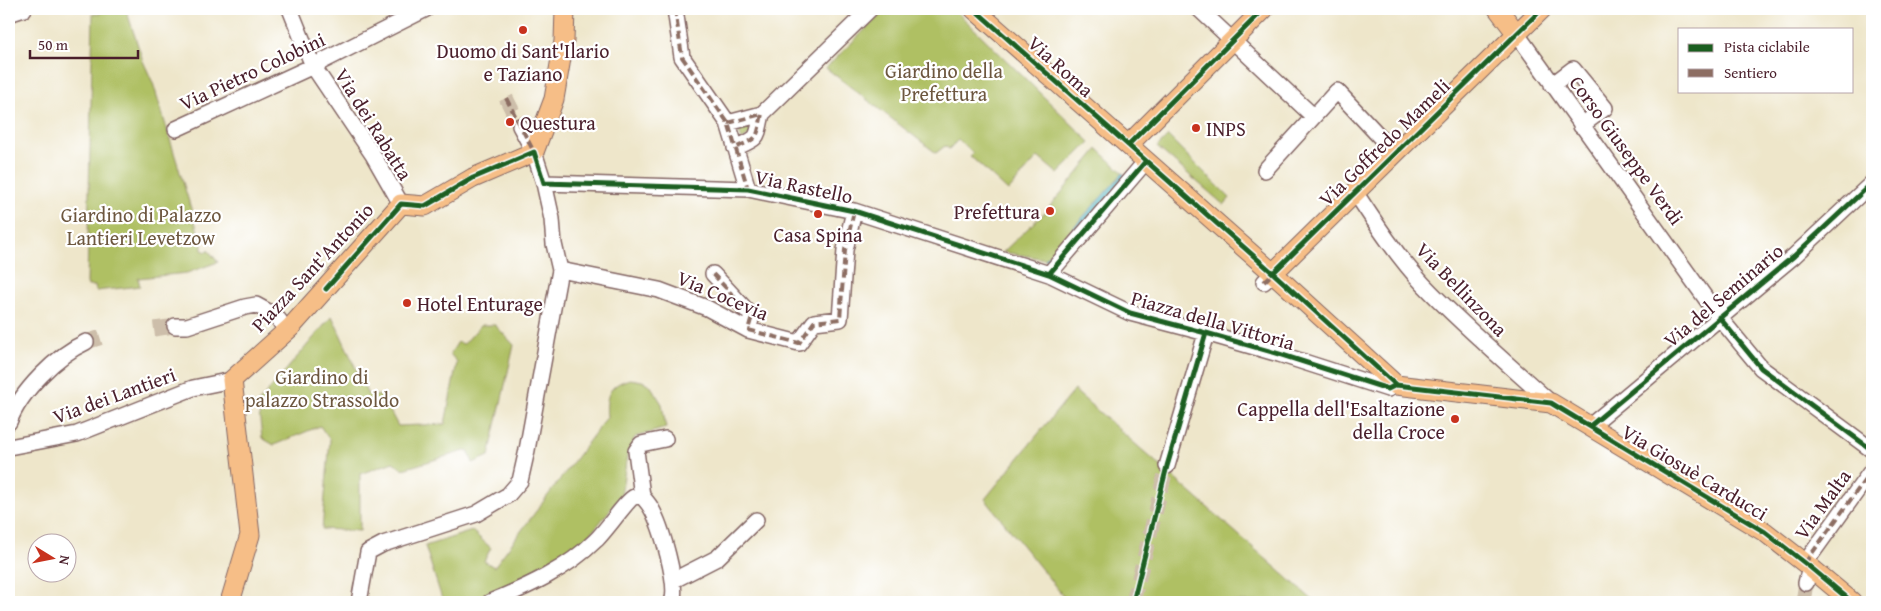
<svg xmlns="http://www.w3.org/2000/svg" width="1881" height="611" font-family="'Gentium Book Plus',serif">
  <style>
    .green { fill: #afc064; stroke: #7c7048 }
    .water { fill: #3faebc; stroke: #446674 }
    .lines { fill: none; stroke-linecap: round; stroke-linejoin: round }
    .minor-tunnel { stroke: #cdbeaa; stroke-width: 15; stroke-dasharray: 15 8; stroke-linecap: butt }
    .minor-casing { stroke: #836563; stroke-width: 18 }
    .major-casing { stroke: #836563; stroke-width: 21 }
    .minor { stroke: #fff; stroke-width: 15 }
    .major { stroke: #f6be87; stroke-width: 19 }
    .quiet { stroke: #8d6e63; stroke-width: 4; stroke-dasharray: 8 4; stroke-linecap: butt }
    .cycleway-casing { stroke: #fff; stroke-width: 8 }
    .cycleway { stroke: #1b5e20; stroke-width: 5 }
    .poi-dot { fill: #c8321e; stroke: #fff; stroke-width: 2 }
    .labels { text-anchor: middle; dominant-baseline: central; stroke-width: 4.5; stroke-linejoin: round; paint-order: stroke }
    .poi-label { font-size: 20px; fill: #4a1f2b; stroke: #fff; text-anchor: start }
    .street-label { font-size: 20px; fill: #4a1f2b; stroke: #fff }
    .park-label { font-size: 20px; fill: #6d573f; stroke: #fff }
  </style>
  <rect width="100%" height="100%" fill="#fff"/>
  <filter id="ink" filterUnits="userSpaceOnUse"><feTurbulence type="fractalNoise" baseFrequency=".02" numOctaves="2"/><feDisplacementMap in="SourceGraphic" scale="10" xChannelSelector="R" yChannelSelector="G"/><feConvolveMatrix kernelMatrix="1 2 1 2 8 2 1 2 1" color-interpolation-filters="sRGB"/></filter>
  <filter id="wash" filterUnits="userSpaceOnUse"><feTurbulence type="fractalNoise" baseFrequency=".0096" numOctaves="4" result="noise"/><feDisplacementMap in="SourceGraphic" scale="20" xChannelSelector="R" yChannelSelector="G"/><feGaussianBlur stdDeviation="1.12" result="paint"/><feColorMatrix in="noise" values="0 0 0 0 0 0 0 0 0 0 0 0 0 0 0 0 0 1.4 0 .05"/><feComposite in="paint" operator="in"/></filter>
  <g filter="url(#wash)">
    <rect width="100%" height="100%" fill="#eee6ca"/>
    <!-- green -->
    <path class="green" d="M101,9H126L143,61L153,83L202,245V250L207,252L208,250L218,262L187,273L138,278L140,286L96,291L95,286H88L87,283L93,14H100Z
      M886,9H954L1090,142L1058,174L1038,157L1008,191L970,156L973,153L958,140L949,149L945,146L936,153L826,68Z
      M749,122L753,129L752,133L742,140L737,126Z
      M1168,136L1230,198L1224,205L1157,147Z
      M1098,149L1123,173L1045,259L1003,252L1045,212Z
      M332,316L368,395L382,396L398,426L445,424L457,362L450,354L458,342L464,344L481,325H495L514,345L489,456L473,463L468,450L403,469L393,462L360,474V531L322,529L330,440L320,426L274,445L262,438L258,403Z
      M630,379L642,381L650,385L662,404L666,428L635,437L627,456L621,496L590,535L561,560L477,602H443L425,546L472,531L491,548L484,561L494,567L607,417C605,395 609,385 630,379Z
      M1074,390L1315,602H1068L985,499Z"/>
    <!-- water -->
    <path class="water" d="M1123,173L1127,177L1076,233L1072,229Z
      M1063,240L1067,243L1049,262L1045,259Z"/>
  </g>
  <g filter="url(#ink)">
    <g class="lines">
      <!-- minor-tunnel -->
      <path class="minor-tunnel" d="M506,98L520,126
        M154,329L175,326
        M86,342L102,337
        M1133,602L1167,466
        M1803,602L1806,583"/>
      <defs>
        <path id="minor" d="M290,9L313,66L373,155L401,204
          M675,9L682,57L728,123L748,189
          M1199,9L1313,116
          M9,14L24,9
          M1517,34L1719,317L1761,368L1872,450
          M1552,85L1573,69L1605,108L1581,126
          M728,123L762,114L870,9
          M176,129L313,66L426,9
          M735,148C760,137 756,140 762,114
          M1265,170L1337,91L1395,153
          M544,183L748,189L854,211L1049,274L1130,313L1206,333L1279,354L1388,389L1396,385
          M1355,192C1376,224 1397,256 1423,284C1463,326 1508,364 1551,403
          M560,270L659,290L707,308L748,330L799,343L814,322L840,319L845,250L854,211
          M713,274L752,316L748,330
          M1049,274L1146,161
          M1264,282L1273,273
          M175,326H187L245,307L256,305L276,316L287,331
          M9,422C20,392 57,355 86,342
          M1590,426L1794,256L1872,183
          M9,447L77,434L193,388L232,380
          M1167,466L1208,327
          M642,496L636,451L641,444L665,439
          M1805,563L1872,470
          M674,580L717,558L756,520
          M1806,583L1810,567
          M359,602L368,552L383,544L476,514L508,495L520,481L527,450L560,270L554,244L552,219L544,183L534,152L520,126
          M490,602C527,587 567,569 596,540C604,533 628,499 634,497C637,496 639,496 642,496C645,500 649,504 651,508C661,525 679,585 672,602"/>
        <path id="major" d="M974,9L1273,273L1396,385L1551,403L1765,532L1810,567L1852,602
          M1498,9L1517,34
          M1128,145L1264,9
          M1273,273L1542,9
          M230,602L250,535L232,380L291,327L401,204L425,206L473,178L534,152L554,99L564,41L565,9"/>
      </defs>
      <!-- minor casing -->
      <use href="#minor" class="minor-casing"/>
      <!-- major casing -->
      <use href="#major" class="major-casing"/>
      <!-- minor -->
      <use href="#minor" class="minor"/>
      <!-- major -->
      <use href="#major" class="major"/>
      <!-- quiet -->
      <path class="quiet" d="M675,9L682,57L728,123L748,189
        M506,98L534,152
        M728,123L762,114C756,140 760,137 735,148
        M713,274L752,316L748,330L799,343L814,322L840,319L845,250L854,211
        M1264,282L1273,273
        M1805,563L1872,470"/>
      <defs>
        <path id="cycleway" d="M974,9L1273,273L1396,385
          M1128,145L1264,9
          M1273,273L1542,9
          M1049,274L1146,161
          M326,289L401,204L425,206L473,178L534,152L544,183L748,189L854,211L1049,274L1130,313L1206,333L1279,354L1388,389L1396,385
          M1719,317L1761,368L1872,450
          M1396,385L1551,403L1765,532L1810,567L1852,602
          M1590,426L1794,256L1872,183
          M1133,602L1167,466L1206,333"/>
      </defs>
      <!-- cycleway casing -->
      <use href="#cycleway" class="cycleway-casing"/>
      <!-- cycleway -->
      <use href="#cycleway" class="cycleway"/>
    </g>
  </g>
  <!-- markers -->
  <g class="poi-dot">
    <circle cx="523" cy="30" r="5"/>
    <circle cx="510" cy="122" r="5"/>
    <circle cx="1196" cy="128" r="5"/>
    <circle cx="1050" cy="211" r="5"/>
    <circle cx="818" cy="214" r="5"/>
    <circle cx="407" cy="303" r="5"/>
    <circle cx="1455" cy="419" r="5"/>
  </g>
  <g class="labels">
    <!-- poi labels -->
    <g class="poi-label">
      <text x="523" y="50" text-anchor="middle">Duomo di Sant'Ilario<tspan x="523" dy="23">e Taziano</tspan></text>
      <text x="520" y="122">Questura</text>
      <text x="1206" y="128">INPS</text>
      <text x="1040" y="211" text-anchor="end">Prefettura</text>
      <text x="818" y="234" text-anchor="middle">Casa Spina</text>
      <text x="417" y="303">Hotel Enturage</text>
      <text x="1445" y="408" text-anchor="end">Cappella dell'Esaltazione<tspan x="1445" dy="23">della Croce</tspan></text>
    </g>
    <!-- street labels -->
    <g class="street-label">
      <text transform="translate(1061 66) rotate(42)">Via Roma</text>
      <text transform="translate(252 71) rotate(-25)">Via Pietro Colobini</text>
      <text transform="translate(374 124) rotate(58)">Via dei Rabatta</text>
      <text transform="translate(1384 142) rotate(-44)">Via Goffredo Mameli</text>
      <text transform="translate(1627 150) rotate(54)">Corso Giuseppe Verdi</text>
      <text transform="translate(804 186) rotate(12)">Via Rastello</text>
      <text transform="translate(312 267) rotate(-47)">Piazza Sant'Antonio</text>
      <text transform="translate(1462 289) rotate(46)">Via Bellinzona</text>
      <text transform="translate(723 295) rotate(23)">Via Cocevia</text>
      <text transform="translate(1723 295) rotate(-40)">Via del Seminario</text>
      <text transform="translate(1213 320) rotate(16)">Piazza della Vittoria</text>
      <text transform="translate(114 395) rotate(-20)">Via dei Lantieri</text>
      <text transform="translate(1695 472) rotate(31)">Via Giosuè Carducci</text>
      <text transform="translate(1822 504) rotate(-54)">Via Malta</text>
    </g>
    <!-- park labels -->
    <g class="park-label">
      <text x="944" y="70">Giardino della<tspan x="944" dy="23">Prefettura</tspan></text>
      <text x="141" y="214">Giardino di Palazzo<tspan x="141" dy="23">Lantieri Levetzow</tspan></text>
      <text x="322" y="376">Giardino di<tspan x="322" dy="23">palazzo Strassoldo</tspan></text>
    </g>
  </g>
  <!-- margin -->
  <rect width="1881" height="611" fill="none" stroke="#fff" stroke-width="30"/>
  <!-- legend -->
  <rect x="1678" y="28" width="175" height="65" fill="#ffffff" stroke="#b7a5aa"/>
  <rect x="1688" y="44" width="25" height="8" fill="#1b5e20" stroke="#b7a5aa"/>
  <text x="1724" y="52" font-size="15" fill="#4a1f2b">Pista ciclabile</text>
  <rect x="1688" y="69" width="25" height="8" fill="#8d6e63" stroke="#b7a5aa"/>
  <text x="1724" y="78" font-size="15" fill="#4a1f2b">Sentiero</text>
  <!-- north arrow -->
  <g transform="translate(52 558) rotate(100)"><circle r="24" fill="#ffffff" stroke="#b7a5aa"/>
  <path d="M0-4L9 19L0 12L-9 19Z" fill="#c8321e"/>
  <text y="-8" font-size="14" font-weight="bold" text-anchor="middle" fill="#4a1f2b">N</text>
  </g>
  <!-- scale -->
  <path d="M30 50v8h108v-8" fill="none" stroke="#4a1f2b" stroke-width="2.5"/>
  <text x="38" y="50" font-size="15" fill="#4a1f2b" stroke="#ffffff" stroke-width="4" paint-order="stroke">50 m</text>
</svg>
